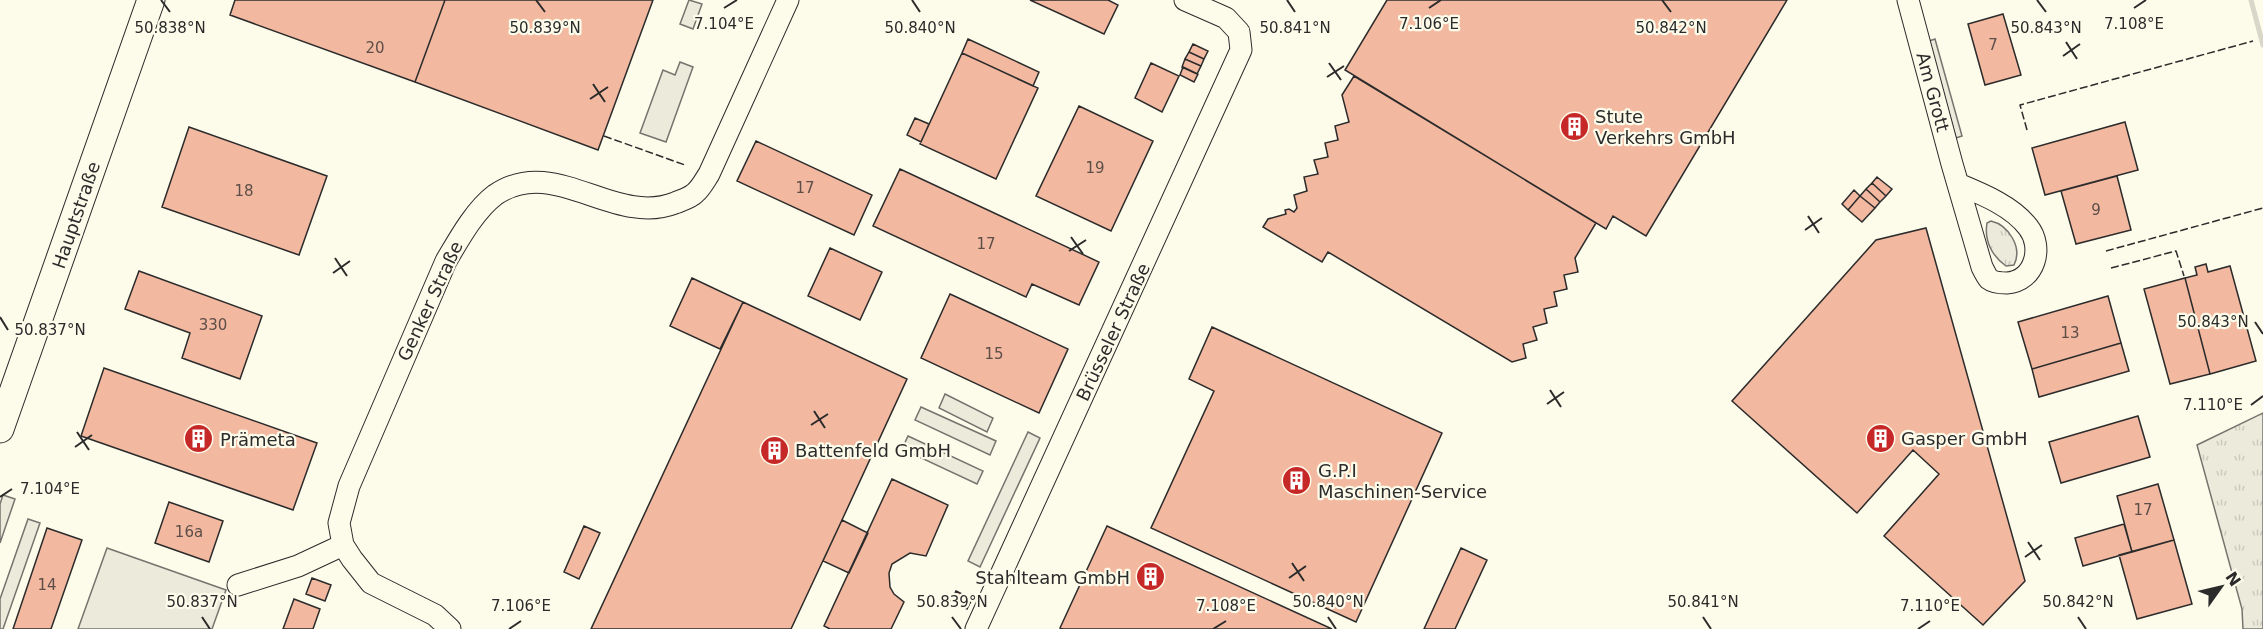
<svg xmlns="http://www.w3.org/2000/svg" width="2263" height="629" font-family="'DejaVu Sans',sans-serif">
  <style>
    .grass { fill: url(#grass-tufts); stroke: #74746e; stroke-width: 1.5 }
    .parking { fill: #eceadb; stroke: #74746e; stroke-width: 1.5 }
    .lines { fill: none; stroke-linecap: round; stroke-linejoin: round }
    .stream { stroke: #d8d7c9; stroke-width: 5 }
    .building { fill: #f2b8a0; stroke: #2b2b2b; stroke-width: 1.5 }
    .minor-casing { stroke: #2b2b2b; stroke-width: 23 }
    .major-casing { stroke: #2b2b2b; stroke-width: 29 }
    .minor { stroke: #fdfbea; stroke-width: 21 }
    .major { stroke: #fdfbea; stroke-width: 27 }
    .fence { stroke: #2b2b2b; stroke-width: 1.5; stroke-dasharray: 8 3; stroke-linecap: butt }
    .ticks { fill: none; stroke: #2b2b2b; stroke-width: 2 }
    .labels { text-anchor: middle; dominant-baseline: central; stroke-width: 4.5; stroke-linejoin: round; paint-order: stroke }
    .number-label { font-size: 15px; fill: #5d4e48 }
    .street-label { font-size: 18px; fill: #2b2b2b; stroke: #fdfbea }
    .poi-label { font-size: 18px; fill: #2b2b2b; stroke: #fdfbea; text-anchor: start }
    .ticks-label { font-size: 15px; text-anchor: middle; fill: #2b2b2b; stroke: #fdfbea; stroke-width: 4.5; stroke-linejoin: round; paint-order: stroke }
  </style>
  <defs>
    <pattern id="grass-tufts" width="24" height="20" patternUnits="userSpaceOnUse" patternTransform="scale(1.5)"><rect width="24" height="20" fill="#ecebdb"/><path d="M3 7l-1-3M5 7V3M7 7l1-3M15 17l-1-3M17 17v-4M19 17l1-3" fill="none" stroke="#cbcabc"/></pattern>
  </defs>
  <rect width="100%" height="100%" fill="#fdfbea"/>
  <!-- grass -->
  <path class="grass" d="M1991,221C2008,225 2023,247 2014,265L2006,266C1992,256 1984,241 1987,223Z
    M2263,413V629H2243L2242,609L2197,445Z"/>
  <!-- parking -->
  <path class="parking" d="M689,0L702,4L693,29L680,24Z
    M1935,39L1962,136L1956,138L1929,41Z
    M680,62L693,67L666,142L640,133L663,70L675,75Z
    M945,394L993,418L987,432L939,408Z
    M921,407L996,441L990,455L915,420Z
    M1028,432L1040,438L980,567L968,561Z
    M908,436L983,471L977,484L902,449Z
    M3,495L15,499L0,543V504Z
    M28,519L40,523L3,629H0V599Z
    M107,548L226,590L212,629H78Z"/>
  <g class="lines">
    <!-- stream -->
    <path class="stream" d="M2251,0L2263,45"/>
  </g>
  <!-- building -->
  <path class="building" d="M235,0H445L415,82L230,15Z
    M445,0H653L598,150L415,82Z
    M1030,0H1108L1118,5L1104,34Z
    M1387,0H1787L1646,236L1613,216L1606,229L1345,70Z
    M2003,14L2021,75L1985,85L1968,24Z
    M968,39L1039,72L1033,86L962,53Z
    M1193,44L1208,51L1204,59L1189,52Z
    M1189,52L1204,59L1201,66L1185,59Z
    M962,53L1038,88L996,179L920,144Z
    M1185,59L1201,66L1197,74L1182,67Z
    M1151,63L1179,76L1162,112L1135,98Z
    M1183,67L1198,74L1194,82L1180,75Z
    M1354,76L1596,223L1575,258L1578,272L1564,275L1567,289L1554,292L1557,306L1544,309L1547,323L1533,327L1537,340L1523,344L1526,358L1512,362L1328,252L1322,262L1263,227L1268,219L1286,214L1285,210L1289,209L1294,212L1297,208L1294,195L1307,191L1304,177L1318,174L1314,160L1328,157L1325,143L1338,140L1335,126L1349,122L1342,95Z
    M1079,106L1153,141L1111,231L1036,196Z
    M915,118L929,124L921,142L907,135Z
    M2125,122L2138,170L2045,195L2032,148Z
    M189,127L327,176L299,255L162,207Z
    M756,141L872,195L854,235L737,181Z
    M900,169L1099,262L1079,305L1032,284L1026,297L873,226Z
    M2117,176L2131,230L2076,244L2061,191Z
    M1877,177L1892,189L1886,196L1872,183Z
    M1872,183L1886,196L1880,202L1866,189Z
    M1866,189L1880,202L1875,208L1860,196Z
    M1854,190L1860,196L1848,210L1842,204Z
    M1860,196L1875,208L1862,222L1848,210Z
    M1926,228L2025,581L1983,625L1884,536L1939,474L1913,450L1857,513L1732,401L1876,240Z
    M830,248L882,272L860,320L808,296Z
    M2206,264L2208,272L2230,266L2256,361L2210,374L2185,278L2197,275L2195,267Z
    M139,271L262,316L240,379L182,358L190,333L125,309Z
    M692,278L743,302L720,349L670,326Z
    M2185,278L2210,374L2170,384L2144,289Z
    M950,294L1068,349L1039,413L921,358Z
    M2108,296L2121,343L2032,369L2018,322Z
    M743,302L907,379L842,520L791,629H591Z
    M1212,327L1442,433L1356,622L1151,528L1214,391L1189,379Z
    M2121,343L2129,371L2039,397L2032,369Z
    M104,368L317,443L293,510L81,436Z
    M2138,416L2150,457L2061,483L2049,442Z
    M892,479L948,505L926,556L910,553L892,564L889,573L890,587L894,594L904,602L891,629H830L824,626Z
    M2158,484L2174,540L2132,552L2117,496Z
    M169,502L223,521L209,562L155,543Z
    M842,520L868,533L849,573L823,561Z
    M2124,524L2132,552L2083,566L2075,538Z
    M584,526L600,533L579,579L564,572Z
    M1107,526L1332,629H1063L1060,628Z
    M47,528L82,540L51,629H13Z
    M2174,540L2192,604L2137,619L2119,555Z
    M1461,548L1487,560L1455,629H1424Z
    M312,578L331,585L325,601L306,594Z
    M956,591L972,599L967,609L951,601Z
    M294,599L320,609L313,629H283Z"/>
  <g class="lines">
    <defs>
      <path id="minor" d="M1908,0L1952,164L1982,267C1984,271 1987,277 1989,279C1994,283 2002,283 2007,283C2035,281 2044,247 2028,227C2012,206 1982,194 1958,184
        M238,585L298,566L343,545
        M450,629L435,615L371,583L352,559L343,545L339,523L349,486L446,261C459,239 475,210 495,195C554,154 614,227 675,203C682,200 690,198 695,193C701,188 705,180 709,174L788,0
        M976,629L1241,50L1239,32L1226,18L1185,0"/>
      <path id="major" d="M0,429L151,0"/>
    </defs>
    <!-- minor casing -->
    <use href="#minor" class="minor-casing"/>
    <!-- major casing -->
    <use href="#major" class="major-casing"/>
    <!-- minor -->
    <use href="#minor" class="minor"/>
    <!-- major -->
    <use href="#major" class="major"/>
    <!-- fence -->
    <path class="fence" d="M2027,130L2020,105L2253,41
      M604,136L685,165
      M2106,251L2263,208
      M2111,268L2176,251L2184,276"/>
  </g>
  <!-- ticks -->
  <path class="ticks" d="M161,0L170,12M536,0L545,12M912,0L920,12M1287,0L1295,12M1662,0L1671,12M2037,0L2046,12M724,8L737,0M1429,8L1441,0M2134,8L2146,0M2066,42L2077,59M2063,56L2080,44M1329,63L1341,80M1327,77L1344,66M593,84L605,102M590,99L608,87M1808,216L1819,233M1805,230L1822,218M1071,237L1083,254M1069,251L1086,240M335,258L347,276M333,273L350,261M0,317L8,330M2255,322L2263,334M1550,390L1561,407M1547,404L1564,392M2251,405L2263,396M814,411L825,428M811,425L828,414M77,432L89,450M75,447L92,435M0,497L12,489M2028,542L2040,560M2025,557L2042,545M1292,563L1304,581M1289,578L1306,566M202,617L210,629M952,617L961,629M1328,617L1336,629M1703,617L1711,629M2078,617L2086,629M509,629L521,621M1213,629L1226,621M1918,629L1930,621"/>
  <!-- icons -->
  <defs>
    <symbol id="building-disc" viewBox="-11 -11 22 22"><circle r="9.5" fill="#c62828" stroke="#fdfbea"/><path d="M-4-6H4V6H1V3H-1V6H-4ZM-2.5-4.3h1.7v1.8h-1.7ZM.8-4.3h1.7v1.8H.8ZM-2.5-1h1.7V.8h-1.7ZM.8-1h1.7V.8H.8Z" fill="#fff"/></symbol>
  </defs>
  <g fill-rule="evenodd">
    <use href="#building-disc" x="1558" y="110" width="33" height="33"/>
    <use href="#building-disc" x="1864" y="422" width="33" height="33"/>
    <use href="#building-disc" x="182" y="422" width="33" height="33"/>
    <use href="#building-disc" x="758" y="434" width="33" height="33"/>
    <use href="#building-disc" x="1280" y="464" width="33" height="33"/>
    <use href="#building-disc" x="1134" y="560" width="33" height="33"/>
  </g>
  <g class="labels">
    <!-- number labels -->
    <g class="number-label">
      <text x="1993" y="45">7</text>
      <text x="375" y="48">20</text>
      <text x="1095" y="168">19</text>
      <text x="805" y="188">17</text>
      <text x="244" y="191">18</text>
      <text x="2096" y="210">9</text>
      <text x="986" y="244">17</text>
      <text x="213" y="325">330</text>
      <text x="2070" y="333">13</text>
      <text x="994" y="354">15</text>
      <text x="2143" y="510">17</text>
      <text x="189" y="532">16a</text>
      <text x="47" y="585">14</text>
    </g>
    <!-- street labels -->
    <g class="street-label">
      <text transform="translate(1933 92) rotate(75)">Am Grott</text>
      <text transform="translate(76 215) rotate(-71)">Hauptstraße</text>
      <text transform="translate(430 301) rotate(-65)">Genker Straße</text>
      <text transform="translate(1113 332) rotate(-65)">Brüsseler Straße</text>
    </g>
    <!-- poi labels -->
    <g class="poi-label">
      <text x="1595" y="116">Stute<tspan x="1595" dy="21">Verkehrs GmbH</tspan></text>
      <text x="1901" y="438">Gasper GmbH</text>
      <text x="220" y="439">Prämeta</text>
      <text x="795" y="450">Battenfeld GmbH</text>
      <text x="1318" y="470">G.P.I<tspan x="1318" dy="21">Maschinen-Service</tspan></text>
      <text x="1130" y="577" text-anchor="end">Stahlteam GmbH</text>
    </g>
  </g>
  <g class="ticks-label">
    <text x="2134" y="29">7.108°E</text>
    <text x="724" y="29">7.104°E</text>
    <text x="1429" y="29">7.106°E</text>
    <text x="920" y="33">50.840°N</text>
    <text x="1671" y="33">50.842°N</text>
    <text x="170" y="33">50.838°N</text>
    <text x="545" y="33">50.839°N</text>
    <text x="1295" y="33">50.841°N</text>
    <text x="2046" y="33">50.843°N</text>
    <text x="2213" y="327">50.843°N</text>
    <text x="50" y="335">50.837°N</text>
    <text x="2213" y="410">7.110°E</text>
    <text x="50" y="494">7.104°E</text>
    <text x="202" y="607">50.837°N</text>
    <text x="952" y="607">50.839°N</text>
    <text x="1328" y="607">50.840°N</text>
    <text x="1703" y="607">50.841°N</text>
    <text x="2078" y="607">50.842°N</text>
    <text x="521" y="611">7.106°E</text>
    <text x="1226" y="611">7.108°E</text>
    <text x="1930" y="611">7.110°E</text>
  </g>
  <!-- north arrow -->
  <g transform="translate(2221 587) rotate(56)" stroke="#fdfbea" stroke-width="4.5" paint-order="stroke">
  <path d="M0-4.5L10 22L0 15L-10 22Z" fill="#2b2b2b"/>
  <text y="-9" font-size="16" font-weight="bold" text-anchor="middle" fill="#2b2b2b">N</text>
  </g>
</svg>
